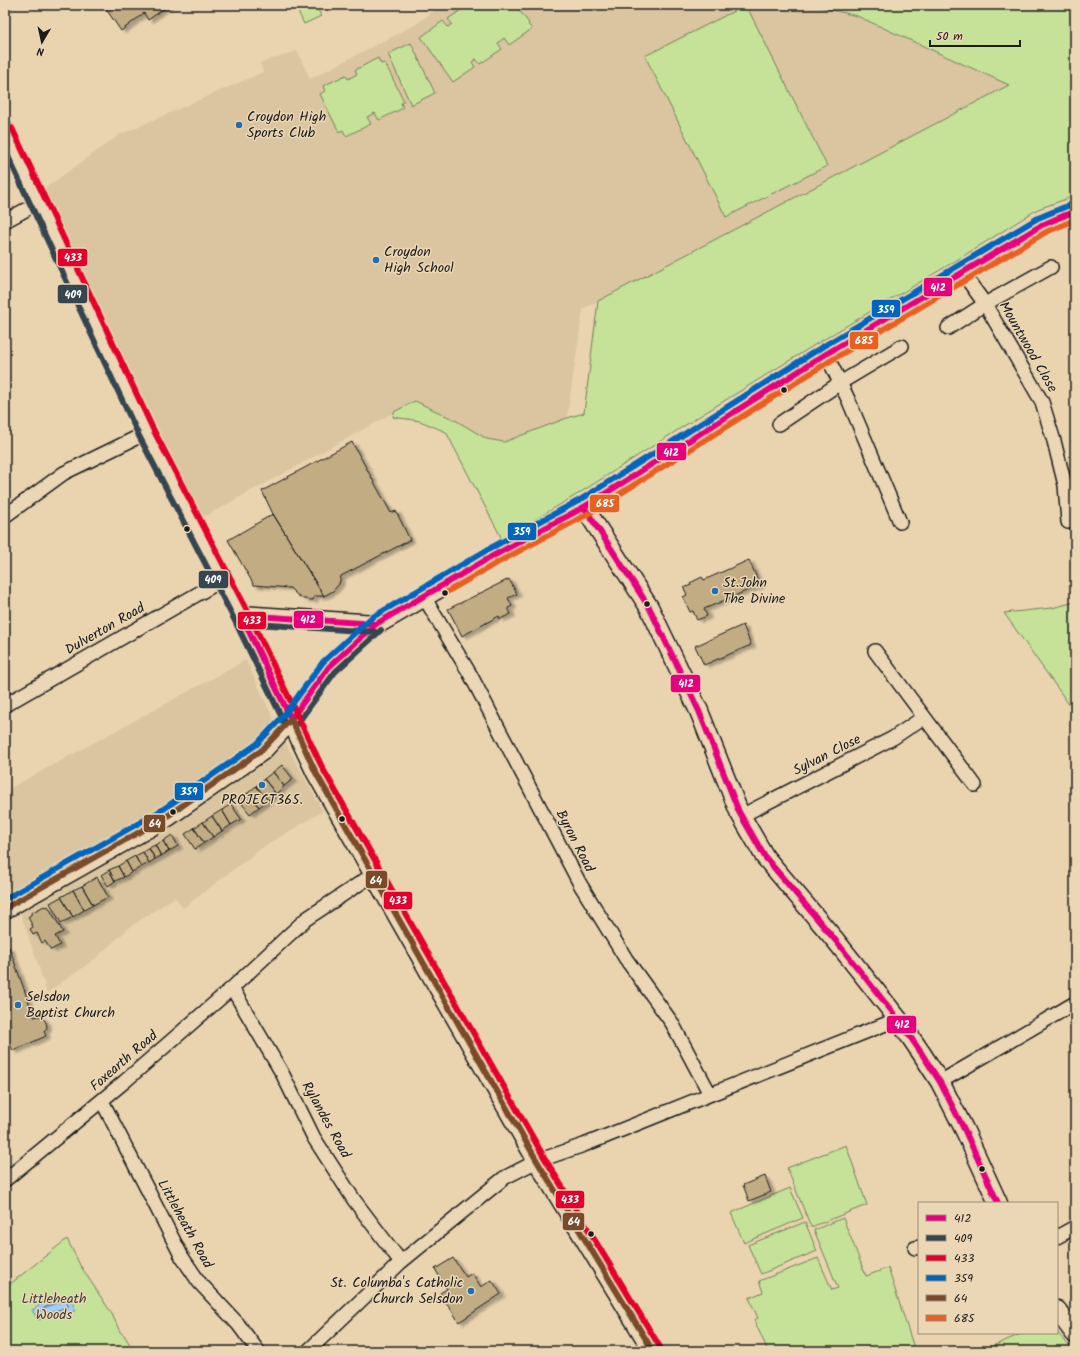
<svg xmlns="http://www.w3.org/2000/svg" width="1080" height="1356" font-family="Kalam,sans-serif">
  <style>
    .built { fill: #dac5a0 }
    .green { fill: #c6e198; stroke: #717e5a }
    .water { fill: #9dd1fb; stroke: #6989a2 }
    .lines { fill: none; stroke-linecap: round; stroke-linejoin: round }
    .shore { stroke: #506475; stroke-width: 1 }
    .building { fill: #c2ac84; stroke: #1c1c1c; filter: url(#shadow) }
    .street-casing { stroke: #1c1c1c; stroke-width: 16 }
    .secondary-casing { stroke: #1c1c1c; stroke-width: 21 }
    .primary-casing { stroke: #1c1c1c; stroke-width: 23 }
    .street { stroke: #ebd6b5; stroke-width: 13 }
    .secondary { stroke: #ebd6b5; stroke-width: 18 }
    .primary { stroke: #ebd6b5; stroke-width: 20 }
    .bus-1-casing { stroke: #ebd6b5; stroke-width: 9 }
    .bus-2-casing { stroke: #ebd6b5; stroke-width: 9 }
    .bus-3-casing { stroke: #ebd6b5; stroke-width: 9 }
    .bus-4-casing { stroke: #ebd6b5; stroke-width: 9 }
    .bus-5-casing { stroke: #ebd6b5; stroke-width: 9 }
    .bus-6-casing { stroke: #ebd6b5; stroke-width: 9 }
    .bus-1 { stroke: #e5007d; stroke-width: 6 }
    .bus-2 { stroke: #36454f; stroke-width: 6 }
    .bus-3 { stroke: #e4002b; stroke-width: 6 }
    .bus-4 { stroke: #0065bd; stroke-width: 6 }
    .bus-5 { stroke: #7a4b2a; stroke-width: 6 }
    .bus-6 { stroke: #e76122; stroke-width: 6 }
    .poi-dot { fill: #1f6fb2; stroke: #ebd6b5; stroke-width: 1.5 }
    .bus-dot { fill: #1c1c1c; stroke: #ebd6b5; stroke-width: 1.5 }
    .labels { text-anchor: middle; dominant-baseline: central; stroke-width: 3; stroke-linejoin: round; paint-order: stroke }
    .poi-label { font-size: 14px; fill: #1c1c1c; stroke: #ebd6b5; text-anchor: start }
    .street-label { font-size: 14px; fill: #1c1c1c; stroke: #ebd6b5 }
    .park-label { font-size: 14px; fill: #3e4335; stroke: #ebd6b5 }
    .line-badge { stroke: #ebd6b5; stroke-width: 1.5 }
    .badge-label { font-size: 11px; text-anchor: middle; font-weight: bold; fill: #fff }
  </style>
  <defs>
    <filter id="shadow"><feDropShadow dx="4.5" dy="2.5" stdDeviation="1" flood-color="#0004"/></filter>
  </defs>
  <rect width="100%" height="100%" fill="#ead4b0"/>
  <filter id="ink" filterUnits="userSpaceOnUse"><feTurbulence type="fractalNoise" baseFrequency=".025" numOctaves="2"/><feDisplacementMap in="SourceGraphic" scale="8" xChannelSelector="R" yChannelSelector="G"/><feConvolveMatrix kernelMatrix="1 2 1 2 8 2 1 2 1" color-interpolation-filters="sRGB"/></filter>
  <g filter="url(#ink)">
    <!-- built -->
    <path class="built" d="M442,5H812L857,16L1010,85L583,309L567,418L504,442L487,439L455,420L415,401L202,518L132,376L44,189L119,135L263,72L260,63L297,51L310,79L416,24Z
      M246,660L279,731L323,811L262,848L183,908L175,897L130,927L95,959L47,993L37,961L11,886L5,889V791Z"/>
    <!-- green -->
    <path class="green" d="M295,5H316L321,16L304,24Z
      M468,5H471L474,8L478,5H515L529,23L528,24L532,29L509,45L504,38L498,43L502,49L480,64L476,59L472,62L475,67L453,82L421,37L443,21L448,27L452,24L448,19Z
      M746,5L827,166L726,217L645,56Z
      M812,5H1075V196L1038,209L957,260L821,341L695,419L578,494L502,539L446,432L420,421L393,417L394,412L415,401L455,420L487,439L504,442L567,418L584,413L598,301L1009,85L857,16Z
      M411,43L435,93L411,105L388,54Z
      M378,58L381,64L385,63L404,101L401,103L403,108L379,120L375,113L367,117L371,124L346,136L343,130L339,132L320,94L325,91L323,86L346,75L348,79L357,74L355,70Z
      M1075,602V713L1004,613L1052,608Z
      M846,1145L867,1205L811,1227L787,1168Z
      M790,1188L803,1218L744,1243L731,1213Z
      M843,1218L866,1276L888,1268L915,1351H768L754,1320L758,1318L749,1298L763,1292L759,1281L818,1258L832,1290L838,1288L814,1230Z
      M805,1222L817,1251L761,1274L748,1245Z
      M67,1239L80,1265L112,1314L120,1332L124,1335L134,1351H5V1288Z
      M1057,1332L1074,1351H981L1023,1333H1057Z"/>
    <!-- water -->
    <path class="water" d="M69,1296L76,1311L64,1312L38,1320L32,1310L44,1303Z"/>
    <g class="lines">
      <!-- shore -->
      <path class="shore" d="M65,1300L68,1305V1307L41,1315L39,1314V1311L46,1307Z"/>
    </g>
    <!-- building -->
    <path class="building" d="M111,5H169L148,20L144,13L121,31L106,9Z
      M352,442L391,513L396,511L410,540L341,576L339,584L333,591L324,596L273,514L262,491Z
      M273,514L324,596H314L313,600L304,599L297,595L290,588L254,585L228,540Z
      M749,560L760,585L704,609L707,616L697,620L693,611L690,612L683,597L687,595L684,588L691,585L690,583L702,577L704,580Z
      M509,579L517,594L508,598L512,606L508,608L511,614L500,619L499,616L462,636L448,609Z
      M743,625L751,645L704,665L695,646Z
      M282,765L293,779L284,786L273,772Z
      M273,772L284,786L276,794L264,779Z
      M264,779L276,794L268,800L256,786Z
      M256,786L268,800L259,807L248,793Z
      M248,793L259,807L250,814L239,800Z
      M231,804L241,819L231,825L222,810Z
      M222,810L231,825L222,831L212,816Z
      M212,816L222,831L213,837L203,822Z
      M203,822L213,837L204,843L194,828Z
      M194,828L204,843L195,849L185,834Z
      M172,835L178,846L169,851L163,841Z
      M163,841L169,851L161,856L155,845Z
      M155,845L161,856L155,859L149,848Z
      M149,848L155,859L149,863L143,852Z
      M143,852L149,863L141,867L135,856Z
      M135,856L141,867L132,872L126,861Z
      M126,861L132,872L124,877L118,866Z
      M118,866L124,877L115,881L109,870Z
      M109,870L115,881L108,886L101,875Z
      M97,877L108,897L93,905L82,886Z
      M82,886L93,905L84,910L73,890Z
      M73,890L84,910L73,917L61,897Z
      M61,897L73,917L61,923L50,903Z
      M44,906L45,907L48,906L63,932L55,936L60,945L51,950L45,941L42,943L37,933L33,935L30,929L33,927L28,917L31,915V913Z
      M9,947L34,1017L40,1016L46,1022L47,1028L44,1031L46,1036L13,1051L5,1034V948Z
      M765,1176L771,1192L749,1201L743,1185Z
      M453,1258L466,1277L472,1273L481,1287L492,1280L501,1294L459,1322L440,1293L447,1289L435,1269Z"/>
    <g class="lines">
      <defs>
        <path id="street" d="M5,221L38,203
          M962,272L985,304L1042,402L1054,441L1065,485L1068,522
          M948,328L985,304L1051,267
          M826,354L848,399L900,522
          M779,424L840,383L902,346
          M5,516L64,473L146,433
          M424,597L470,674L580,884L626,959L672,1023L710,1094
          M875,651L975,785
          M5,705L222,580
          M741,816L893,738L924,717
          M232,988L282,1073L314,1138L354,1200L401,1262
          M940,1082L1075,1003
          M102,1101L182,1257L199,1282L238,1324L258,1351
          M5,1180L124,1082L232,988L306,919L374,874
          M1057,1237L1075,1227
          M915,1248L919,1247
          M308,1351L401,1262L504,1178L537,1161L584,1145L898,1019"/>
        <path id="secondary" d="M5,131L48,225L146,433L222,580L241,615L316,773L537,1161L653,1351
          M584,507L649,607L699,711L739,812L765,857L836,941L898,1019L922,1054L940,1082L965,1131L998,1203
          M241,615L376,624
          M1057,1310L1075,1334"/>
        <path id="primary" d="M5,908L166,817L262,750L291,719L329,667L376,624L491,557L584,507L826,354L1042,225L1075,211"/>
      </defs>
      <!-- street casing -->
      <use href="#street" class="street-casing"/>
      <!-- secondary casing -->
      <use href="#secondary" class="secondary-casing"/>
      <!-- primary casing -->
      <use href="#primary" class="primary-casing"/>
      <!-- street -->
      <use href="#street" class="street"/>
      <!-- secondary -->
      <use href="#secondary" class="secondary"/>
      <!-- primary -->
      <use href="#primary" class="primary"/>
      <defs>
        <path id="bus-1" d="M584,507L649,607L699,711L739,812L765,857L836,941L898,1019L922,1054L940,1082L965,1131L998,1203
          M241,615L376,624
          M241,615L291,719
          M291,719L329,667L376,624L491,557L584,507L826,354L1042,225L1075,211"/>
        <path id="bus-2" d="M5,150L139,436L234,619L284,722
          M240,623L375,632
          M297,724L335,672L381,630"/>
        <path id="bus-3" d="M12,128L153,429L248,612L323,769L544,1157L660,1347"/>
        <path id="bus-4" d="M5,899L162,810L257,744L285,714L323,662L371,618L487,550L580,500L822,347L1038,218L1072,204"/>
        <path id="bus-5" d="M291,719L316,773L423,962L537,1161L653,1351
          M5,908L166,817L262,750L291,719"/>
        <path id="bus-6" d="M445,593L495,564L588,514L830,361L1046,232L1075,220"/>
      </defs>
      <!-- bus-1 casing -->
      <use href="#bus-1" class="bus-1-casing"/>
      <!-- bus-2 casing -->
      <use href="#bus-2" class="bus-2-casing"/>
      <!-- bus-3 casing -->
      <use href="#bus-3" class="bus-3-casing"/>
      <!-- bus-4 casing -->
      <use href="#bus-4" class="bus-4-casing"/>
      <!-- bus-5 casing -->
      <use href="#bus-5" class="bus-5-casing"/>
      <!-- bus-6 casing -->
      <use href="#bus-6" class="bus-6-casing"/>
      <!-- bus-1 -->
      <use href="#bus-1" class="bus-1"/>
      <!-- bus-2 -->
      <use href="#bus-2" class="bus-2"/>
      <!-- bus-3 -->
      <use href="#bus-3" class="bus-3"/>
      <!-- bus-4 -->
      <use href="#bus-4" class="bus-4"/>
      <!-- bus-5 -->
      <use href="#bus-5" class="bus-5"/>
      <!-- bus-6 -->
      <use href="#bus-6" class="bus-6"/>
    </g>
  </g>
  <!-- markers -->
  <g class="poi-dot">
    <circle cx="239" cy="125" r="4"/>
    <circle cx="376" cy="260" r="4"/>
    <circle cx="715" cy="591" r="4"/>
    <circle cx="262" cy="785" r="4"/>
    <circle cx="18" cy="1005" r="4"/>
    <circle cx="471" cy="1291" r="4"/>
  </g>
  <g class="bus-dot">
    <circle cx="784" cy="390" r="3.5"/>
    <circle cx="187" cy="529" r="3.5"/>
    <circle cx="445" cy="593" r="3.5"/>
    <circle cx="647" cy="604" r="3.5"/>
    <circle cx="173" cy="812" r="3.5"/>
    <circle cx="342" cy="819" r="3.5"/>
    <circle cx="982" cy="1169" r="3.5"/>
    <circle cx="591" cy="1234" r="3.5"/>
  </g>
  <g class="labels">
    <!-- poi labels -->
    <g class="poi-label">
      <text x="247" y="117">Croydon High<tspan x="247" dy="16">Sports Club</tspan></text>
      <text x="384" y="252">Croydon<tspan x="384" dy="16">High School</tspan></text>
      <text x="723" y="583">St.John<tspan x="723" dy="16">The Divine</tspan></text>
      <text x="262" y="800" text-anchor="middle">PROJECT365.</text>
      <text x="26" y="997">Selsdon<tspan x="26" dy="16">Baptist Church</tspan></text>
      <text x="463" y="1283" text-anchor="end">St. Columba's Catholic<tspan x="463" dy="16">Church Selsdon</tspan></text>
    </g>
    <!-- street labels -->
    <g class="street-label">
      <text transform="translate(1028 347) rotate(60)">Mountwood Close</text>
      <text transform="translate(105 629) rotate(-30)">Dulverton Road</text>
      <text transform="translate(827 755) rotate(-27)">Sylvan Close</text>
      <text transform="translate(575 841) rotate(63)">Byron Road</text>
      <text transform="translate(124 1061) rotate(-41)">Foxearth Road</text>
      <text transform="translate(326 1120) rotate(61)">Rylandes Road</text>
      <text transform="translate(185 1224) rotate(61)">Littleheath Road</text>
    </g>
    <!-- park labels -->
    <g class="park-label">
      <text x="54" y="1299">Littleheath<tspan x="54" dy="16">Woods</tspan></text>
    </g>
  </g>
  <g class="line-badge">
    <rect x="57" y="248" width="31" height="19" rx="4" fill="#e4002b"/>
    <rect x="923" y="277" width="30" height="20" rx="4" fill="#e5007d"/>
    <rect x="57" y="284" width="31" height="20" rx="4" fill="#36454f"/>
    <rect x="871" y="299" width="30" height="19" rx="4" fill="#0065bd"/>
    <rect x="849" y="331" width="30" height="19" rx="4" fill="#e76122"/>
    <rect x="656" y="442" width="31" height="19" rx="4" fill="#e5007d"/>
    <rect x="589" y="494" width="31" height="19" rx="4" fill="#e76122"/>
    <rect x="507" y="522" width="30" height="19" rx="4" fill="#0065bd"/>
    <rect x="198" y="570" width="31" height="19" rx="4" fill="#36454f"/>
    <rect x="293" y="610" width="31" height="19" rx="4" fill="#e5007d"/>
    <rect x="237" y="611" width="30" height="19" rx="4" fill="#e4002b"/>
    <rect x="670" y="674" width="31" height="19" rx="4" fill="#e5007d"/>
    <rect x="174" y="782" width="30" height="19" rx="4" fill="#0065bd"/>
    <rect x="143" y="814" width="23" height="19" rx="4" fill="#7a4b2a"/>
    <rect x="365" y="870" width="23" height="19" rx="4" fill="#7a4b2a"/>
    <rect x="383" y="891" width="30" height="19" rx="4" fill="#e4002b"/>
    <rect x="886" y="1015" width="31" height="19" rx="4" fill="#e5007d"/>
    <rect x="555" y="1190" width="30" height="19" rx="4" fill="#e4002b"/>
    <rect x="562" y="1212" width="23" height="19" rx="4" fill="#7a4b2a"/>
  </g>
  <g class="badge-label">
    <text x="73" y="261">433</text>
    <text x="938" y="291">412</text>
    <text x="73" y="298">409</text>
    <text x="886" y="313">359</text>
    <text x="864" y="344">685</text>
    <text x="671" y="456">412</text>
    <text x="605" y="507">685</text>
    <text x="522" y="535">359</text>
    <text x="213" y="583">409</text>
    <text x="308" y="623">412</text>
    <text x="252" y="624">433</text>
    <text x="686" y="687">412</text>
    <text x="189" y="795">359</text>
    <text x="155" y="827">64</text>
    <text x="376" y="884">64</text>
    <text x="398" y="904">433</text>
    <text x="902" y="1028">412</text>
    <text x="570" y="1203">433</text>
    <text x="574" y="1225">64</text>
  </g>
  <!-- margin -->
  <rect width="1080" height="1356" fill="none" stroke="#ebd6b5" stroke-width="20"/>
  <rect x="10" y="10" width="1060" height="1336" fill="none" stroke="#1c1c1c" stroke-width="1.5" filter="url(#ink)"/>
  <!-- legend -->
  <rect x="918" y="1202" width="140" height="132" fill="#ebd6b5" stroke="#988c78"/>
  <rect x="926" y="1215" width="20" height="6" fill="#e5007d" stroke="#988c78"/>
  <text x="954" y="1222" font-size="12" fill="#1c1c1c">412</text>
  <rect x="926" y="1235" width="20" height="6" fill="#36454f" stroke="#988c78"/>
  <text x="954" y="1242" font-size="12" fill="#1c1c1c">409</text>
  <rect x="926" y="1255" width="20" height="6" fill="#e4002b" stroke="#988c78"/>
  <text x="954" y="1262" font-size="12" fill="#1c1c1c">433</text>
  <rect x="926" y="1275" width="20" height="6" fill="#0065bd" stroke="#988c78"/>
  <text x="954" y="1282" font-size="12" fill="#1c1c1c">359</text>
  <rect x="926" y="1295" width="20" height="6" fill="#7a4b2a" stroke="#988c78"/>
  <text x="954" y="1302" font-size="12" fill="#1c1c1c">64</text>
  <rect x="926" y="1315" width="20" height="6" fill="#e76122" stroke="#988c78"/>
  <text x="954" y="1322" font-size="12" fill="#1c1c1c">685</text>
  <!-- north arrow -->
  <g transform="translate(42 42) rotate(189)" stroke="#ebd6b5" stroke-width="3" paint-order="stroke">
  <path d="M0-3L7 15L0 10L-7 15Z" fill="#1c1c1c"/>
  <text y="-6" font-size="11" font-weight="bold" text-anchor="middle" fill="#1c1c1c">N</text>
  </g>
  <!-- scale -->
  <path d="M930 40v6h90v-6" fill="none" stroke="#1c1c1c" stroke-width="2"/>
  <text x="936" y="40" font-size="12" fill="#1c1c1c" stroke="#ebd6b5" stroke-width="3" paint-order="stroke">50 m</text>
</svg>
